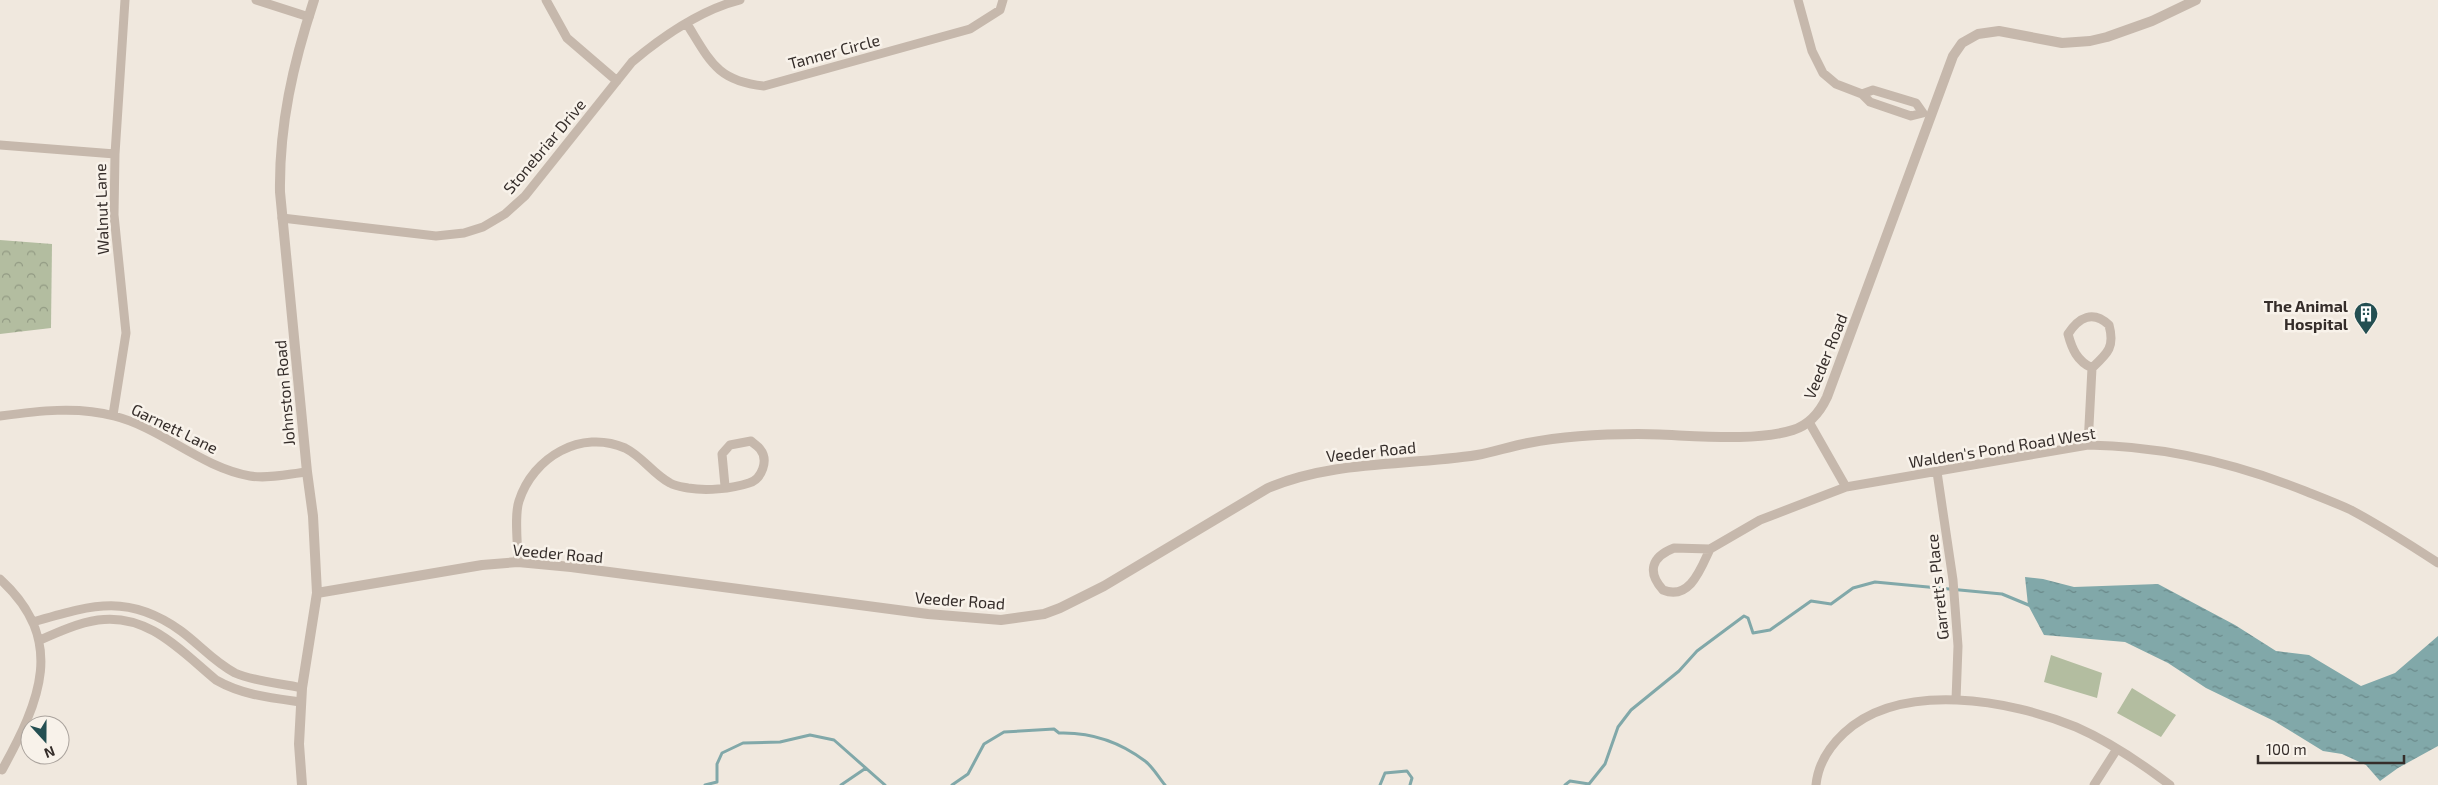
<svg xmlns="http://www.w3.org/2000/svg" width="2438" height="785" font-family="'Exo 2',sans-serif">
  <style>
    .grass { fill: #b3bda0 }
    .forest { fill: url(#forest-crowns) }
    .water { fill: url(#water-ripples) }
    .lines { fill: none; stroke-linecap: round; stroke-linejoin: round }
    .stream { stroke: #81a8a9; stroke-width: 3 }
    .minor { stroke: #c6b8ac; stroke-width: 9 }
    .tertiary { stroke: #c6b8ac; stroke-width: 10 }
    .labels { text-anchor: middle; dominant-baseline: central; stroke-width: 5; stroke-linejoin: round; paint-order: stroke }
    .street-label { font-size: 16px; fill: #352d2a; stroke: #f8f2ea }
    .poi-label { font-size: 16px; font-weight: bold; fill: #352d2a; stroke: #f8f2ea; text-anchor: end }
  </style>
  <defs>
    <pattern id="forest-crowns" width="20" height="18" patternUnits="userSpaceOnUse" patternTransform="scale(1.25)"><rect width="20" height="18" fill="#b3bda0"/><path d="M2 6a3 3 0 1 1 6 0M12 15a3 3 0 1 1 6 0" fill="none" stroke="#929a83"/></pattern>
    <pattern id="water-ripples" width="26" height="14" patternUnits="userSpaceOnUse" patternTransform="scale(1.25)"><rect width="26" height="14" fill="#81a8a9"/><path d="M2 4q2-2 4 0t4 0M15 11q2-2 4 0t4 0" fill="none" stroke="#6a898a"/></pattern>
  </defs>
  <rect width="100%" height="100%" fill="#f0e8de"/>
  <!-- grass -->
  <path class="grass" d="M2051,655L2102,673L2097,698L2044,682Z
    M2132,688L2176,715L2161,737L2117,713Z"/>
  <!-- forest -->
  <path class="forest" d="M0,240L52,244L51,328L0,334Z"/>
  <!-- water -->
  <path class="water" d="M2025,577L2043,579L2074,587L2158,584L2235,625L2276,651L2309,655L2361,686L2395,673L2438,636V746L2398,768L2380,781L2366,765L2342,754L2323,751L2274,721L2206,688L2168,663L2125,642L2044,635L2028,605Z"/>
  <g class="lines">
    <!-- stream -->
    <path class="stream" d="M705,785L717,782V764L722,753L743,743L780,742L810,735L834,740L885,785
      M841,785L866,768
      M952,785L968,774L984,744L1004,732L1054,729L1059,733C1091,732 1120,742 1145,761C1153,767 1159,778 1165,785
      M1380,785L1385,773L1407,771L1412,778L1410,785
      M1565,785L1570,781L1589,784L1605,764L1618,727L1631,710L1679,671L1697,651L1744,616L1748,618L1753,633L1770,630L1811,601L1831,604L1853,588L1875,582L2002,594L2031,606"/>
    <!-- minor -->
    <path class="minor" d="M256,0L309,17
      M546,0L567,38L617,81
      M1798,0L1812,51L1823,73L1836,84L1862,94L1870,102L1911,116L1923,113
      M687,24C710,61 717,81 764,86L970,29L1000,10L1003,0
      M1862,94L1873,90L1916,103L1923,113
      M0,145L115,154
      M282,218L436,236L464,233L483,227L505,214L525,196L632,62C663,36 700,10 740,0
      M113,415L126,333L114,215L115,154L125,0
      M0,416C37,411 78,406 114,416C162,428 200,467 250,476C268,479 288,474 307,472
      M1809,422L1846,487
      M2088,445L2092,368C2108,353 2115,347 2109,325C2093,310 2079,317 2068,334C2072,349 2077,361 2092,368
      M1937,472L1953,580L1958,646L1956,700
      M1674,548L1710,549C1701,568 1690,601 1663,590C1647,572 1651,557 1674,548Z
      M1710,549L1760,520L1846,487L2088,445C2164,446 2235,463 2305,491C2320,497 2336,503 2351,510C2381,526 2409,544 2438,563
      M518,562C518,545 514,516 519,501C533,457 581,429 625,448C643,457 653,474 670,483C675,486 683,487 688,488C706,491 731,489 749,483C762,479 769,460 760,449C758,446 754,444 751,441L730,445L722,454L725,486
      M0,579C67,640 40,701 2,770
      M33,622C92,605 128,593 181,631C200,645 214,662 235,673C255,682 281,683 302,688
      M40,640C58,632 78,623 98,620C148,613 180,650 216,680C242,695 271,698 301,702
      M1816,785C1818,764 1829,747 1844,733C1901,680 2011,700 2076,727C2110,742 2141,763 2170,785
      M2094,785L2117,749"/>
    <!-- tertiary -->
    <path class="tertiary" d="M317,593L482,565L518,562L571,567L928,614L1001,620L1044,614L1060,608L1104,586L1268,488C1333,460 1407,466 1477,455C1494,452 1511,446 1528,443C1564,436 1602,434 1638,434C1682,434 1752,443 1793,430C1809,425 1820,412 1827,397L1953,56L1962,43L1978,34L1999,31L2062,43L2090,41L2107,37L2152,21L2196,0
      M302,785L299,744L302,688L317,593L313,516L307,472L280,192C279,125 293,64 314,0"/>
  </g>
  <!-- icons -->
  <defs>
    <symbol id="building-pin" viewBox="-11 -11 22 30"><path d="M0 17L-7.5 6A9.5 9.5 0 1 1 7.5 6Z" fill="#244f52" stroke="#f8f2ea"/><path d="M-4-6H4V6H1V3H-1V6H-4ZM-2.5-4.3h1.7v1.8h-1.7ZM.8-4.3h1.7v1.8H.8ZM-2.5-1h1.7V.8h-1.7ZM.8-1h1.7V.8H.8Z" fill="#fff"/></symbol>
  </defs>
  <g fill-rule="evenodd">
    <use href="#building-pin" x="2352" y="300" width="28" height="38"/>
  </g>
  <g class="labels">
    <!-- street labels -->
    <g class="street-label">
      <text transform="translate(834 51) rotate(-15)">Tanner Circle</text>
      <text transform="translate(544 146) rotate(-50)">Stonebriar Drive</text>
      <text transform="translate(101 209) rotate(-92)">Walnut Lane</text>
      <text transform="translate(1825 356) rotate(-68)">Veeder Road</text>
      <text transform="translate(284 393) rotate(-95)">Johnston Road</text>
      <text transform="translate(175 428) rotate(26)">Garnett Lane</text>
      <text transform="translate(2002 447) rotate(-9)">Walden's Pond Road West</text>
      <text transform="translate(1371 451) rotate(-6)">Veeder Road</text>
      <text transform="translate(558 553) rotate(5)">Veeder Road</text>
      <text transform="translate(1937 587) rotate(-96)">Garrett's Place</text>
      <text transform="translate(960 600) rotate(4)">Veeder Road</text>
    </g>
    <!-- poi labels -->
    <g class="poi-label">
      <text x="2348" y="305">The Animal<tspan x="2348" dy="18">Hospital</tspan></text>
    </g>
  </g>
  <!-- north arrow -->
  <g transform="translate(45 740) rotate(159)"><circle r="24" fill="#f8f2ea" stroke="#aaa39d"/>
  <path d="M0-4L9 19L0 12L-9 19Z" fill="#244f52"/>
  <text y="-8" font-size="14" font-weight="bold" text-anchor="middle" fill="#352d2a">N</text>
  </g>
  <!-- scale -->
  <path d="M2258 755v8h146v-8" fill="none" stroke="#352d2a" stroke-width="2.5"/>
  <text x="2266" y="755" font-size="15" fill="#352d2a" stroke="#f8f2ea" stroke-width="4" paint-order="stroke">100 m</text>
</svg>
